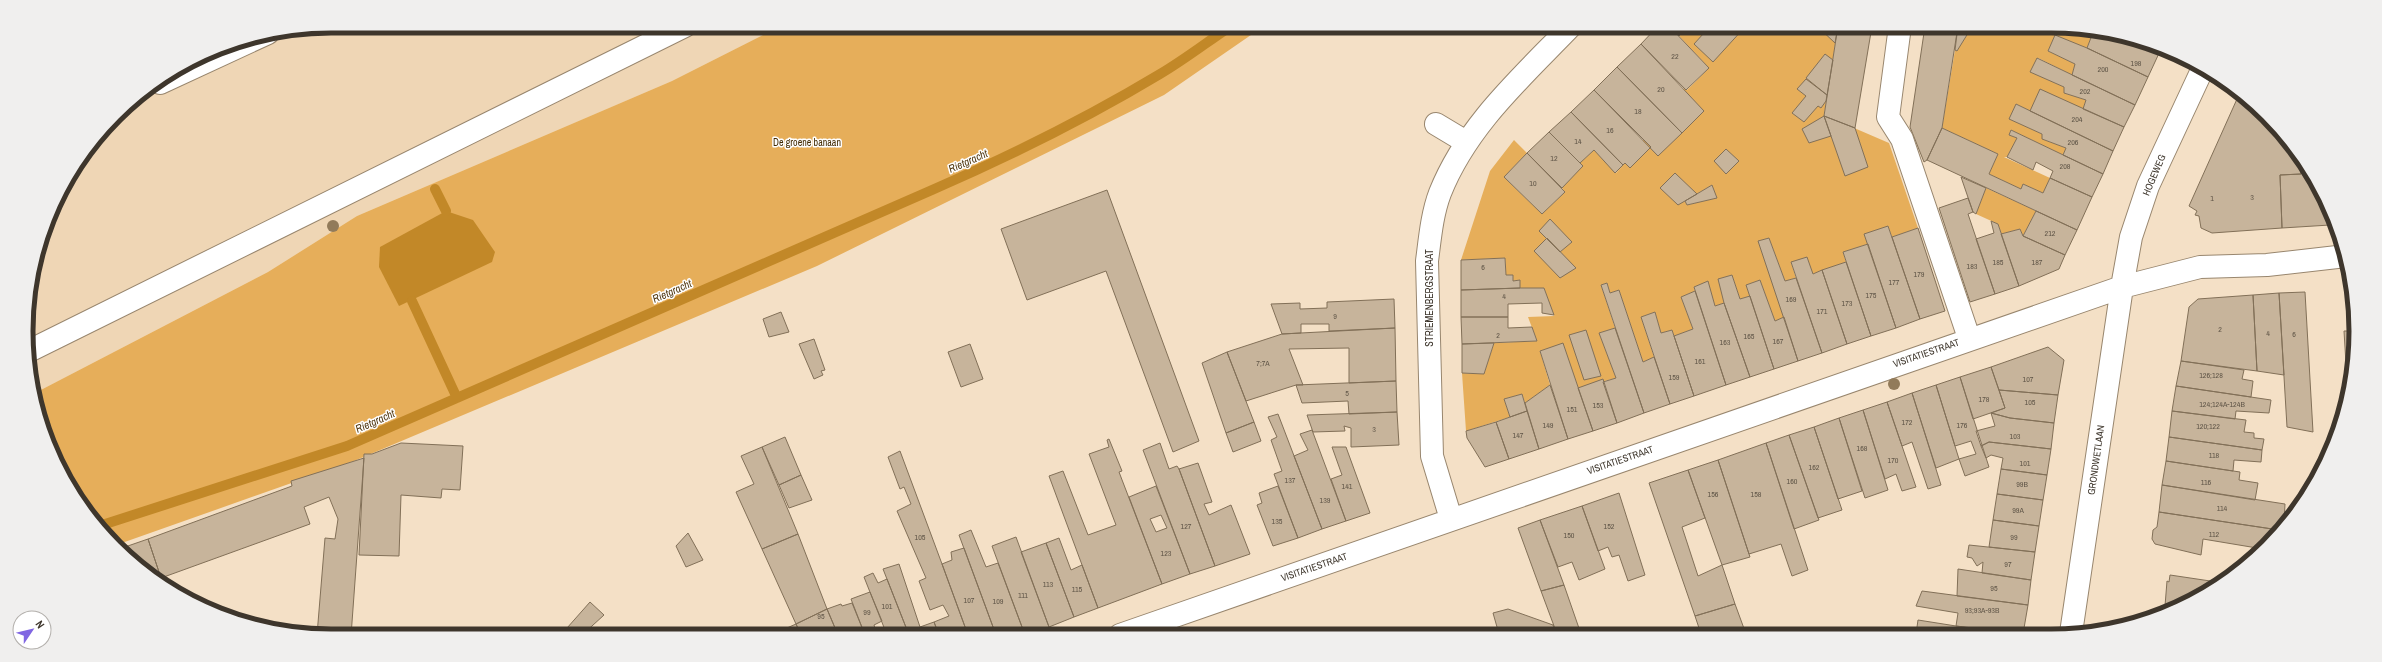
<svg xmlns="http://www.w3.org/2000/svg" width="2382" height="662" font-family="'Archivo Narrow',sans-serif">
  <style>
    .built { fill: #efd6b5 }
    .green { fill: #e6ae5a; fill-rule: evenodd }
    .water { fill: #c28828 }
    .lines { fill: none; stroke-linecap: round; stroke-linejoin: round }
    .stream { stroke: #c28828; stroke-width: 10 }
    .building { fill: #c7b49b; stroke: #827058; fill-rule: evenodd }
    .minor-casing { stroke: #98866e; stroke-width: 24 }
    .minor { stroke: #fff; stroke-width: 22 }
    .tree { fill: #927b5a }
    .labels { text-anchor: middle; dominant-baseline: central; stroke-width: 3; stroke-linejoin: round; paint-order: stroke }
    .number-label { font-size: 8px; fill: #605648 }
    .park-label { font-size: 10px; fill: #412901; stroke: #fff }
    .street-label { font-size: 10px; fill: #3e362c; stroke: #fff }
    .water-label { font-size: 11px; font-style: italic; fill: #523a14; stroke: #fff }
    .rim { fill: none; stroke: #3e362c; stroke-width: 5 }
  </style>
  <rect width="100%" height="100%" fill="#f4e0c6"/>
  <!-- built -->
  <path class="built" d="M331,26H781L672,81L357,216L268,272L35,393L27,311L36,252L58,196L89,145L130,102L214,49L272,32Z"/>
  <!-- green -->
  <path class="green" d="M781,26H1264L1164,95L817,266L354,461L119,544L89,516L57,466L36,410L35,393L268,272L357,216L672,81Z
    M1687,26H1696L1704,33L1744,28L1741,26H1838L1824,115L1889,143L1918,228L1892,237L1888,226L1868,244L1843,252L1846,262L1813,274L1791,262L1796,278L1785,281L1769,238L1759,241L1784,317L1775,321L1760,280L1746,285L1750,296L1740,299L1732,275L1719,279L1724,303L1715,306L1707,282L1694,287L1695,291L1681,297L1693,329L1674,336L1672,330L1661,333L1655,312L1641,317L1654,357L1643,362L1619,290L1610,293L1607,283L1601,285L1615,328L1599,333L1616,378L1578,388L1563,344L1540,351L1550,385L1525,403L1522,394L1504,399L1510,417L1466,431L1462,373L1484,374L1494,343L1537,341L1528,317L1554,316L1544,288H1520V280L1513,281V275H1506L1505,258L1461,260L1490,171L1514,140L1527,153L1504,177L1542,214L1565,192L1562,188L1582,166L1580,163L1594,150L1616,173L1625,163L1683,90L1684,88L1687,90L1709,68L1679,36ZM1712,185L1716,198L1687,205L1685,201Z
    M1967,26C2005,26 2058,19 2092,35L2087,48L2055,36L2048,51L2075,64L2072,75L2038,58L2031,72L2064,87V93L2086,100L2083,109L2030,111L2016,104L2010,119L2042,134V139L2066,148L2063,155L2011,130L2009,135L2017,138L2007,157H2004L2050,178L2043,193L2023,184L2021,189L1989,174L1998,154L1942,128L1955,50H1957L1970,30Z
    M1986,188L2036,211L2023,236L2020,229L2001,234L1998,224L1976,214Z"/>
  <!-- water -->
  <path class="water" d="M446,211L473,220L495,252L492,262L399,306L379,267L380,247Z"/>
  <g class="lines">
    <!-- stream -->
    <path class="stream" d="M435,189L446,211
      M412,301L457,398
      M99,526L347,446L932,190C1010,156 1087,118 1160,74C1184,60 1207,42 1231,26"/>
  </g>
  <!-- building -->
  <path class="building" d="M1658,26H1669L1709,68L1686,90L1641,44Z
    M1669,26H1687L1679,36Z
    M1696,26H1741L1744,28L1713,62L1694,44L1704,33Z
    M1819,26H1838L1835,43L1818,27Z
    M1838,26H1872L1855,128L1824,116Z
    M1925,26H1958L1942,128L1927,160L1924,162L1910,127Z
    M1958,26H1967L1970,30L1957,51L1955,50Z
    M2079,29L2110,32L2161,49L2148,77L2087,48L2092,35Z
    M2055,35L2087,48L2148,77L2135,105L2072,75L2075,64L2048,51Z
    M1641,44L1704,111L1682,133L1617,67Z
    M1825,54L1833,60L1827,95L1806,78Z
    M2037,58L2135,105L2124,127L2083,109L2086,100L2064,93V87L2030,72Z
    M1617,67L1682,133L1658,156L1594,90Z
    M1806,79L1827,95L1826,101L1821,108L1818,106L1804,122L1792,113L1806,96L1797,89Z
    M2040,89L2124,127L2113,151L2030,111Z
    M1594,90L1651,147L1630,168L1625,163L1623,165L1571,112Z
    M2240,93L2258,108L2237,99Z
    M2237,99L2258,108L2267,115L2300,156L2301,174L2280,175L2282,228L2212,233L2201,228L2199,216L2195,215L2197,211L2189,206Z
    M2016,104L2113,151L2103,174L2063,155L2066,148L2042,139V134L2009,119Z
    M1571,112L1623,165L1615,173L1594,150L1580,163L1549,132Z
    M1824,116L1855,128L1868,167L1845,176Z
    M1824,116L1831,136L1809,143L1802,129Z
    M1942,128L1998,154L1989,174L2021,189L2023,184L2043,193L2050,178L2092,197L2077,230L1927,160Z
    M2011,130L2103,174L2092,197L2050,178L2053,171L2036,162L2033,170L2007,157L2017,138L2009,135Z
    M1549,132L1583,166L1562,188L1527,153Z
    M1726,149L1739,161L1726,174L1714,161Z
    M1527,153L1565,192L1542,214L1504,177Z
    M2300,156L2329,207L2330,225L2282,228L2280,175L2301,174Z
    M1675,173L1697,194L1678,205L1660,188Z
    M1961,177L1986,188L1976,214L1973,212Z
    M1712,185L1717,198L1687,205L1685,201Z
    M1107,190L1199,441L1173,452L1106,271L1027,300L1001,229Z
    M1968,198L1973,212L1968,214L1995,294L1970,302L1939,208Z
    M2329,207L2333,214L2336,225H2330Z
    M2036,211L2077,230L2065,255L2023,236Z
    M1550,219L1572,242L1560,252L1539,231Z
    M1991,221L1998,224L2019,286L1995,294L1976,239L1994,233Z
    M1888,226L1920,319L1896,328L1864,234Z
    M1918,228L1945,311L1920,319L1892,237Z
    M2020,229L2023,236L2065,255L2059,269L2019,286L2001,234Z
    M1547,238L1576,268L1560,278L1534,251Z
    M1769,238L1785,281L1796,278L1822,353L1798,361L1758,241Z
    M1868,244L1896,328L1871,336L1843,252Z
    M1807,257L1813,274L1822,270L1847,344L1822,353L1791,262Z
    M1505,258L1506,275H1513V281L1520,280V288L1461,290V260Z
    M1846,262L1871,336L1847,344L1822,270Z
    M1732,275L1740,299L1750,296L1774,369L1750,377L1724,303L1718,279Z
    M1760,280L1775,321L1784,317L1798,361L1774,369L1746,285Z
    M1708,281L1715,306L1724,303L1750,377L1726,385L1694,287Z
    M1607,283L1610,293L1619,290L1643,362L1654,357L1670,404L1644,413L1601,285Z
    M1520,288H1544L1554,315L1542,313V303L1508,304V317H1461V290Z
    M1695,291L1726,385L1694,396L1674,336L1693,329L1681,297Z
    M2305,292L2313,432L2287,427L2279,293Z
    M2279,293L2284,375L2257,371L2253,295Z
    M2253,295L2257,371L2181,361L2189,307L2198,299Z
    M1394,299L1395,328L1329,331V324H1301V333L1282,334L1271,304L1300,303V309L1327,308V302Z
    M781,312L789,332L769,337L763,319Z
    M1655,312L1661,333L1672,330L1694,396L1670,404L1641,317Z
    M1461,317H1508V328L1532,327L1537,341L1462,344Z
    M1395,328L1396,381L1349,383V348L1289,349L1303,385H1296L1246,401L1227,352L1282,334Z
    M1615,328L1644,413L1617,423L1603,382L1616,378L1599,333Z
    M1586,330L1601,376L1584,380L1569,335Z
    M2344,331H2356L2348,397Z
    M814,339L825,370L821,371L823,375L814,379L799,344Z
    M1494,343L1484,374L1462,373V344Z
    M1563,343L1593,431L1568,439L1540,351Z
    M970,344L983,379L961,387L948,352Z
    M2048,347L2064,360L2058,395L1999,390L1991,367Z
    M1227,352L1254,422L1226,433L1202,363Z
    M2181,361L2244,370L2242,379L2253,381L2251,397L2176,386Z
    M1991,367L2005,408L1973,419L1960,377Z
    M1960,377L1989,467L1965,476L1959,459L1976,454L1971,441L1955,446L1936,385Z
    M1603,379L1617,423L1593,431L1578,388Z
    M1396,381L1397,412L1349,414L1348,401L1302,403L1296,385Z
    M1550,385L1568,439L1539,449L1525,403Z
    M1936,385L1959,459L1936,468L1912,393Z
    M2176,386L2271,400L2269,413L2236,411L2235,419L2172,411Z
    M1999,390L2058,395L2054,423L2010,418L1991,413L2005,408Z
    M1912,393L1941,485L1928,489L1912,442L1902,446L1887,402Z
    M1522,394L1527,411L1510,417L1504,399Z
    M1887,402L1916,487L1902,491L1896,474L1885,479L1863,410Z
    M1863,410L1888,490L1865,498L1839,418Z
    M1527,411L1539,449L1509,459L1496,422Z
    M2172,411L2246,420L2244,432L2254,433V438L2264,439L2262,450L2169,437Z
    M1397,412L1399,445L1351,447V428L1344,426L1345,431L1313,432L1307,415Z
    M1991,413L2010,418L2054,423L2051,449L1989,442L1981,446L1976,431L1995,426Z
    M1278,414L1322,529L1298,538L1274,474L1282,471L1271,440L1277,437L1268,417Z
    M1839,418L1862,491L1838,499L1814,427Z
    M1254,422L1261,441L1233,452L1226,433Z
    M1496,422L1509,459L1485,467L1467,438L1466,431Z
    M1814,427L1842,510L1818,518L1789,435Z
    M1312,430L1346,521L1322,529L1294,456L1308,450L1300,434Z
    M1789,435L1819,520L1794,529L1766,443Z
    M785,437L801,475L779,485L762,447Z
    M2169,437L2262,450L2261,462L2234,460L2233,471L2166,461Z
    M1109,439L1122,471L1119,472L1162,584L1098,608L1049,476L1063,471L1088,535L1116,525L1089,454L1109,447L1107,440Z
    M1989,442L2051,449L2047,475L2001,469L2003,458L1991,455L1986,458L1981,446Z
    M401,443L463,446L460,490L442,489L441,498L401,495L399,556L359,555L364,454H372Z
    M1160,443L1169,469L1177,466L1179,469L1215,566L1190,574L1143,450Z
    M1766,443L1808,570L1792,576L1781,544L1749,554L1718,460Z
    M762,447L798,534L762,549L736,492L754,484L741,456Z
    M1332,447H1346L1370,513L1346,521L1331,479L1342,475Z
    M900,451L942,564L968,635H939L934,622L949,616L943,605L930,610L919,581L926,578L897,511L911,504L904,487L900,489L888,457Z
    M364,458L351,636L317,635L325,538L335,539L338,519L329,497L304,507L310,524L161,578L148,539L292,486L291,481Z
    M1718,460L1750,557L1722,565L1688,470Z
    M2166,461L2240,472L2239,480L2258,483L2255,500L2162,485Z
    M1198,463L1212,502L1204,504L1209,515L1231,505L1250,554L1215,566L1179,469Z
    M2001,469L2047,475L2043,500L1997,494Z
    M1688,470L1705,518L1682,527L1698,576L1722,565L1735,604L1695,616L1649,483Z
    M801,475L812,500L789,508L779,485Z
    M2162,485L2285,504L2284,523L2279,530L2159,512Z
    M1156,486L1190,574L1162,584L1129,497ZM1161,515L1167,528L1156,532L1150,519Z
    M1278,486L1298,538L1273,546L1257,505L1262,503L1259,493Z
    M1619,493L1645,575L1628,581L1619,555L1612,557L1608,547L1598,551L1582,506Z
    M1997,494L2043,500L2039,526L1993,520Z
    M1582,506L1605,569L1579,580L1572,562L1558,567L1540,520Z
    M2159,512L2279,530L2263,549L2203,539L2201,555L2155,544L2152,539L2153,530L2157,527Z
    M1540,520L1564,585L1541,591L1518,528Z
    M1993,520L2039,526L2035,552L1989,547Z
    M971,530L986,567L998,563L1025,635H996L959,535Z
    M688,533L703,560L686,567L676,546Z
    M798,534L827,609L796,624L762,549Z
    M1016,537L1049,627L1027,635H1025L992,546Z
    M1059,538L1071,570L1082,565L1098,608L1074,617L1046,543Z
    M148,539L161,578L164,586L122,548Z
    M1046,543L1074,617L1049,627L1021,552Z
    M1969,545L2035,552L2031,580L1982,573L1983,562L1977,566L1972,558L1967,557Z
    M964,548L996,635H968L942,564L952,560L951,552Z
    M899,564L920,627L934,622L939,635H909L883,569Z
    M1958,569L2031,580L2028,605L1957,596Z
    M873,573L878,583L887,579L909,635H887L864,577Z
    M2170,575L2217,582L2186,605L2175,608L2165,606L2167,581L2169,582Z
    M1564,585L1581,634H1557L1541,591Z
    M1922,591L2028,605L2023,634L1956,626L1958,613L1916,606Z
    M870,592L882,621L874,625L877,635H865L851,599Z
    M590,602L604,615L581,636H574L567,628Z
    M852,603L865,635H838L827,609L841,604L842,606Z
    M1735,604L1746,634H1701L1695,616Z
    M827,609L838,635H801L796,624Z
    M1508,609L1553,625L1557,634H1499L1493,613Z
    M1918,620L1956,626L2009,634H1916Z
    M796,624L801,635H771Z"/>
  <g class="lines">
    <defs>
      <path id="minor" d="M1900,26L1888,117L1902,139L1969,338
        M160,83L268,33
        M1436,124L1466,142
        M31,350L685,26
        M1451,519L1432,456L1427,261C1430,238 1432,214 1440,193C1467,125 1522,77 1571,26
        M2071,633L2122,287L2131,237L2148,186L2203,68
        M1120,635L2122,287L2200,267L2267,265L2346,256"/>
    </defs>
    <!-- minor casing -->
    <use href="#minor" class="minor-casing"/>
    <!-- minor -->
    <use href="#minor" class="minor"/>
  </g>
  <!-- trees -->
  <g class="tree">
    <circle cx="333" cy="226" r="6"/>
    <circle cx="1894" cy="384" r="6"/>
  </g>
  <g class="labels">
    <!-- number labels -->
    <g class="number-label">
      <text x="1675" y="56">22</text>
      <text x="2136" y="63">198</text>
      <text x="2103" y="69">200</text>
      <text x="1661" y="89">20</text>
      <text x="2085" y="91">202</text>
      <text x="1638" y="111">18</text>
      <text x="2077" y="119">204</text>
      <text x="1610" y="130">16</text>
      <text x="1578" y="141">14</text>
      <text x="2073" y="142">206</text>
      <text x="1554" y="158">12</text>
      <text x="2065" y="166">208</text>
      <text x="1533" y="183">10</text>
      <text x="2252" y="197">3</text>
      <text x="2212" y="198">1</text>
      <text x="2050" y="233">212</text>
      <text x="1998" y="262">185</text>
      <text x="2037" y="262">187</text>
      <text x="1972" y="266">183</text>
      <text x="1483" y="267">6</text>
      <text x="1919" y="274">179</text>
      <text x="1894" y="282">177</text>
      <text x="1871" y="295">175</text>
      <text x="1504" y="296">4</text>
      <text x="1791" y="299">169</text>
      <text x="1847" y="303">173</text>
      <text x="1822" y="311">171</text>
      <text x="1335" y="316">9</text>
      <text x="2220" y="329">2</text>
      <text x="2268" y="333">4</text>
      <text x="2294" y="334">6</text>
      <text x="1498" y="335">2</text>
      <text x="1749" y="336">165</text>
      <text x="1778" y="341">167</text>
      <text x="1725" y="342">163</text>
      <text x="1700" y="361">161</text>
      <text x="1263" y="363">7;7A</text>
      <text x="2211" y="375">126;128</text>
      <text x="1674" y="377">159</text>
      <text x="2028" y="379">107</text>
      <text x="1347" y="393">5</text>
      <text x="1984" y="399">178</text>
      <text x="2030" y="402">105</text>
      <text x="2222" y="404">124;124A-124B</text>
      <text x="1598" y="405">153</text>
      <text x="1572" y="409">151</text>
      <text x="1907" y="422">172</text>
      <text x="1548" y="425">149</text>
      <text x="1962" y="425">176</text>
      <text x="2208" y="426">120;122</text>
      <text x="1374" y="429">3</text>
      <text x="1518" y="435">147</text>
      <text x="2015" y="436">103</text>
      <text x="1862" y="448">168</text>
      <text x="2214" y="455">118</text>
      <text x="1893" y="460">170</text>
      <text x="2025" y="463">101</text>
      <text x="1814" y="467">162</text>
      <text x="1290" y="480">137</text>
      <text x="1792" y="481">160</text>
      <text x="2206" y="482">116</text>
      <text x="2022" y="484">99B</text>
      <text x="1347" y="486">141</text>
      <text x="1713" y="494">156</text>
      <text x="1756" y="494">158</text>
      <text x="1325" y="500">139</text>
      <text x="2222" y="508">114</text>
      <text x="2018" y="510">99A</text>
      <text x="1277" y="521">135</text>
      <text x="1186" y="526">127</text>
      <text x="1609" y="526">152</text>
      <text x="2214" y="534">112</text>
      <text x="1569" y="535">150</text>
      <text x="920" y="537">105</text>
      <text x="2014" y="537">99</text>
      <text x="1166" y="553">123</text>
      <text x="2008" y="564">97</text>
      <text x="1048" y="584">113</text>
      <text x="1994" y="588">95</text>
      <text x="1077" y="589">115</text>
      <text x="1023" y="595">111</text>
      <text x="969" y="600">107</text>
      <text x="998" y="601">109</text>
      <text x="887" y="606">101</text>
      <text x="1982" y="610">93;93A-93B</text>
      <text x="867" y="612">99</text>
      <text x="821" y="616">95</text>
    </g>
    <!-- park labels -->
    <g class="park-label">
      <text x="807" y="142">De groene banaan</text>
    </g>
    <!-- street labels -->
    <g class="street-label">
      <text transform="translate(2154 175) rotate(-67)">HOGEWEG</text>
      <text transform="translate(1429 298) rotate(-90)">STRIEMENBERGSTRAAT</text>
      <text transform="translate(1926 353) rotate(-19)">VISITATIESTRAAT</text>
      <text transform="translate(1620 460) rotate(-19)">VISITATIESTRAAT</text>
      <text transform="translate(2096 460) rotate(-82)">GRONDWETLAAN</text>
      <text transform="translate(1314 567) rotate(-19)">VISITATIESTRAAT</text>
    </g>
    <!-- water labels -->
    <g class="water-label">
      <text transform="translate(968 161) rotate(-24)">Rietgracht</text>
      <text transform="translate(672 291) rotate(-24)">Rietgracht</text>
      <text transform="translate(375 421) rotate(-24)">Rietgracht</text>
    </g>
  </g>
  <!-- crop -->
  <path d="M0 0H2382V662H0ZM331 33H2051A298 298 0 0 1 2349 331V331A298 298 0 0 1 2051 629H331A298 298 0 0 1 33 331V331A298 298 0 0 1 331 33Z" fill="#f0efee" fill-rule="evenodd"/>
  <path class="rim" d="M331 33H2051A298 298 0 0 1 2349 331V331A298 298 0 0 1 2051 629H331A298 298 0 0 1 33 331V331A298 298 0 0 1 331 33Z"/>
  <!-- north arrow -->
  <g transform="translate(32 630) rotate(55)"><circle r="19" fill="#ffffff" stroke="#b2afab"/>
  <path d="M0-3L7 15L0 10L-7 15Z" fill="#8066e2"/>
  <text y="-6" font-size="11" font-weight="bold" text-anchor="middle" fill="#3e362c">N</text>
  </g>
</svg>
